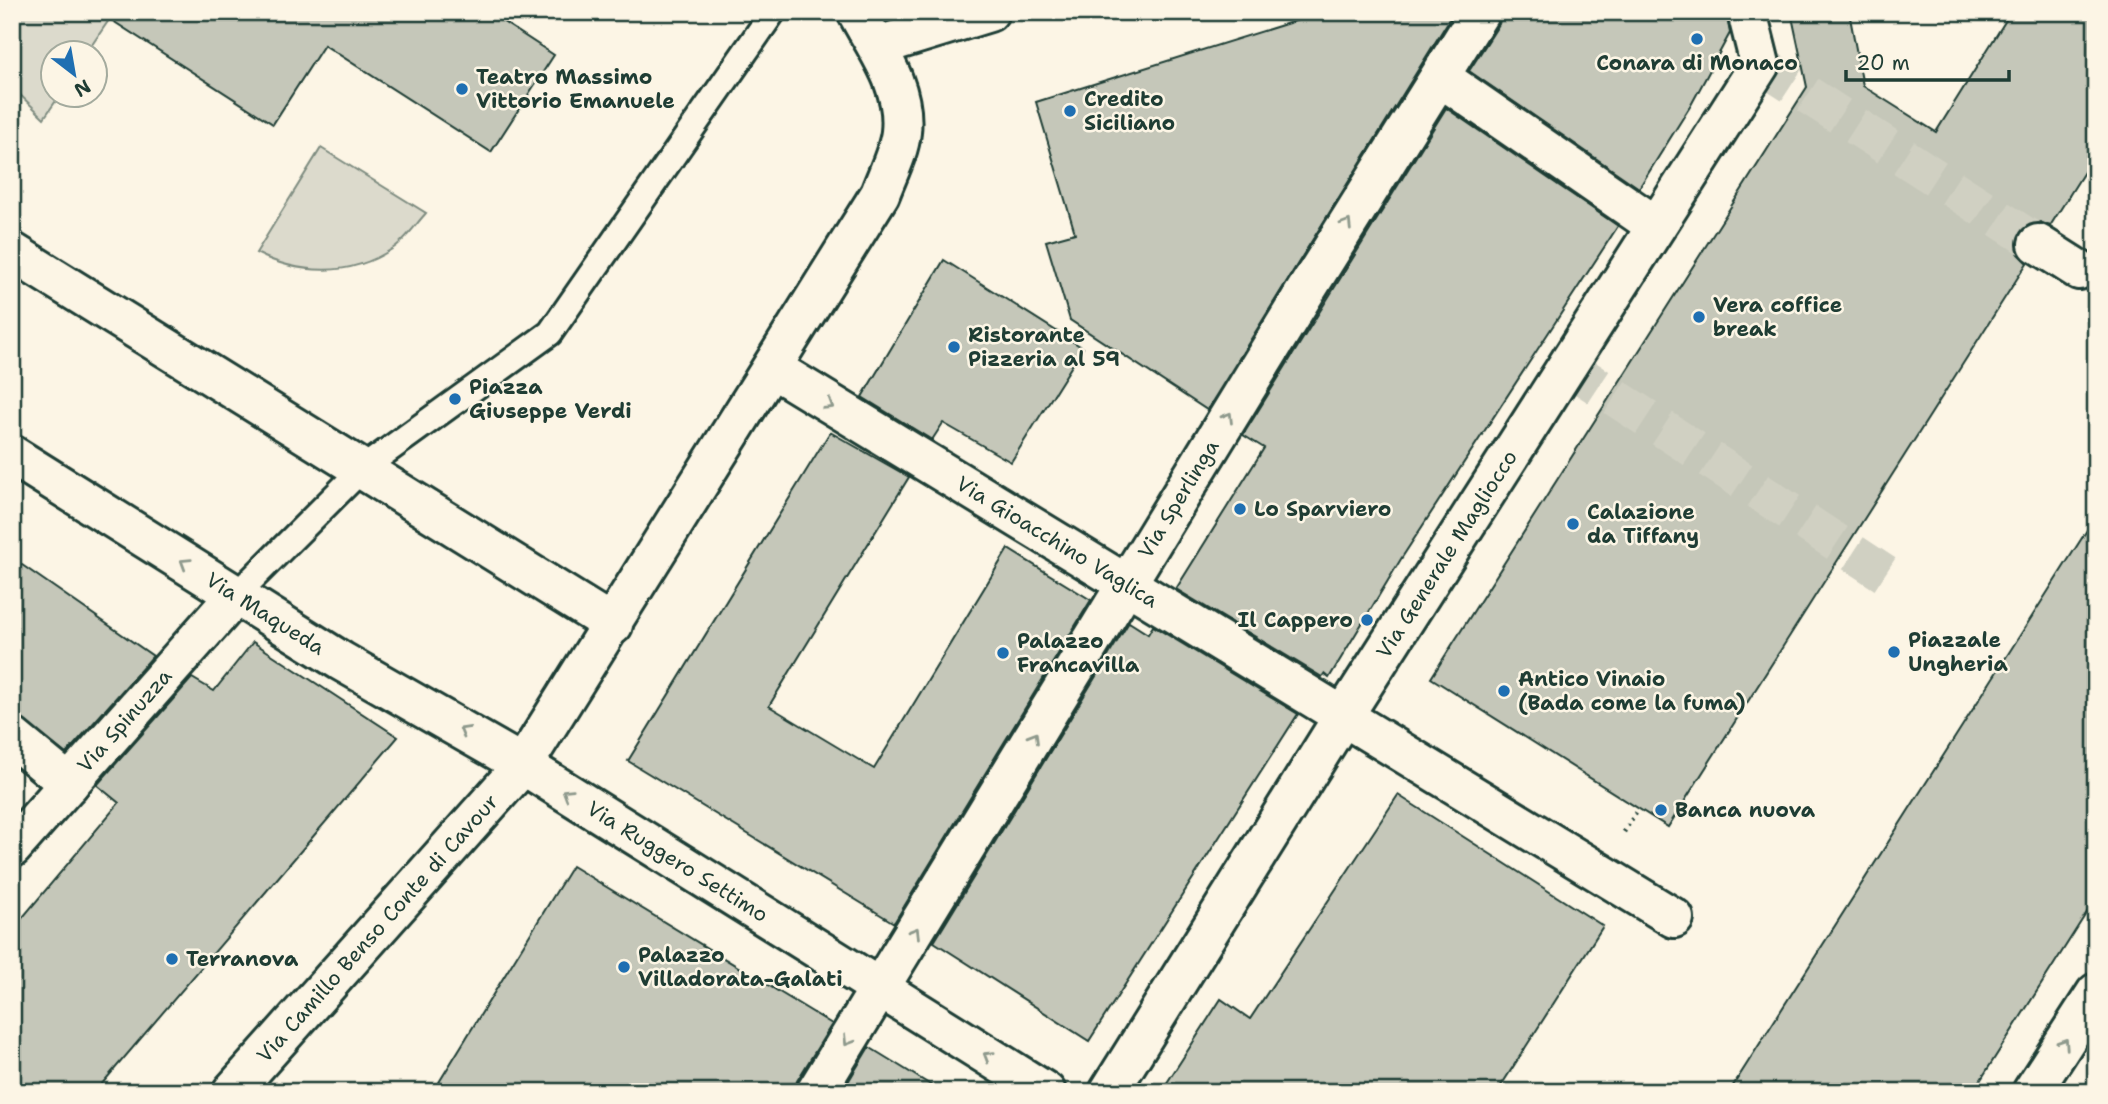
<svg xmlns="http://www.w3.org/2000/svg" width="2108" height="1104" font-family="'Shantell Sans',sans-serif">
  <style>
    .green { fill: #dcdacc; stroke: #7e8c80; stroke-width: 2 }
    .building { fill: #c5c7b9; stroke: #1f3d34; stroke-width: 2 }
    .lines { fill: none; stroke-linecap: round; stroke-linejoin: round }
    .street-tunnel { stroke: #d0d0c2; stroke-width: 38; stroke-dasharray: 38 19; stroke-linecap: butt }
    .lane-casing { stroke: #1f3d34; stroke-width: 30 }
    .street-casing { stroke: #1f3d34; stroke-width: 44 }
    .secondary-casing { stroke: #1f3d34; stroke-width: 44 }
    .path { stroke: #1f3d34; stroke-width: 4.5; stroke-dasharray: 2 5; stroke-linecap: butt }
    .lane { stroke: #fcf5e5; stroke-width: 24 }
    .street { stroke: #fcf5e5; stroke-width: 38 }
    .secondary { stroke: #fcf5e5; stroke-width: 38 }
    .oneway { stroke: #8e998c }
    .poi-dot { fill: #1f6fb2; stroke: #fcf5e5; stroke-width: 2.5 }
    .labels { text-anchor: middle; dominant-baseline: central; stroke-width: 5; stroke-linejoin: round; paint-order: stroke }
    .poi-label { font-size: 21px; font-weight: bold; fill: #1f3d34; stroke: #fcf5e5; text-anchor: start }
    .street-label { font-size: 21px; fill: #1f3d34; stroke: #fcf5e5 }
  </style>
  <rect width="100%" height="100%" fill="#fcf5e5"/>
  <filter id="ink" filterUnits="userSpaceOnUse"><feTurbulence type="fractalNoise" baseFrequency=".0143" numOctaves="2"/><feDisplacementMap in="SourceGraphic" scale="14" xChannelSelector="R" yChannelSelector="G"/><feConvolveMatrix kernelMatrix="1 2 1 2 8 2 1 2 1" color-interpolation-filters="sRGB"/></filter>
  <g filter="url(#ink)">
    <!-- green -->
    <path class="green" d="M12,12H104L111,17L87,52H52V94L60,95L44,118L12,87V48L18,46L12,29Z
      M321,148L426,213C416,224 405,241 392,249C351,277 299,275 256,253Z"/>
    <!-- building -->
    <path class="building" d="M99,12H488L554,55L491,152L324,45L273,124Z
      M1324,12H1454L1207,410L1070,320L1046,241L1075,233L1036,102Z
      M1502,12H1726L1730,33L1691,105L1639,188L1469,71L1499,24Z
      M1791,12H1849L1863,86L1936,132L2011,12H2096V153L2050,226L2040,222L2028,224L2019,233L2016,242L2018,254L2027,263L1668,827L1431,678L1807,87Z
      M1446,108L1618,226L1401,559L1329,678L1324,674L1322,677L1176,589L1264,448L1243,435Z
      M944,260L1083,348L1011,462L943,423L932,440L862,397Z
      M830,432L909,477L769,706L874,769L1008,549L1091,600L894,923L628,761Z
      M2096,516V898L1973,1092H1729Z
      M12,558L153,656L66,754L12,712Z
      M1129,622L1148,634L1153,626L1298,714L1089,1041L934,942Z
      M253,642L398,737L95,1092H12V930L119,803L97,785L192,678L214,691Z
      M1398,795L1603,926L1497,1092H1161L1221,999L1250,1019Z
      M572,866L832,1024L797,1081L794,1092H433Z
      M869,1047L942,1092H842Z"/>
    <g class="lines">
      <!-- street-tunnel -->
      <path class="street-tunnel" d="M1760,64L2038,244
        M1567,366L1888,576"/>
      <defs>
        <path id="lane" d="M236,595L362,469L550,333L773,12"/>
        <g id="street">
          <path d="M1440,77L1656,226"/>
          <path d="M2038,244L2079,270"/>
          <path d="M12,252L613,625"/>
          <path id="s1" d="M772,368L1674,918"/>
          <path id="s2" d="M12,455L341,661L523,765L1046,1092"/>
          <path d="M12,737L69,784"/>
          <path id="s3" d="M12,848L236,595"/>
          <path id="s4" d="M816,1092L1305,292L1480,12"/>
          <path id="s5" d="M1109,1092L1344,715L1760,64L1747,12"/>
          <path d="M2032,1092L2096,993"/>
        </g>
        <g id="secondary">
          <path d="M878,46L989,12"/>
          <path id="s6" d="M232,1092L523,765L880,194C887,175 899,152 901,132C906,86 877,50 857,12"/>
        </g>
      </defs>
      <!-- lane casing -->
      <use href="#lane" class="lane-casing"/>
      <!-- street casing -->
      <use href="#street" class="street-casing"/>
      <!-- secondary casing -->
      <use href="#secondary" class="secondary-casing"/>
      <!-- path -->
      <path class="path" d="M1624,832L1638,809"/>
      <!-- lane -->
      <use href="#lane" class="lane"/>
      <!-- street -->
      <use href="#street" class="street"/>
      <!-- secondary -->
      <use href="#secondary" class="secondary"/>
    </g>
    <!-- one-way arrows -->
    <defs><path id="oneway-chevron" d="M-2-3.5L2.5 0L-2 3.5" fill="none" stroke-width="1.6" stroke-linecap="round" stroke-linejoin="round" transform="scale(1.75)"/></defs>
    <g class="oneway">
      <use href="#oneway-chevron" transform="translate(1347 224) rotate(-58)"/>
      <use href="#oneway-chevron" transform="translate(829 405) rotate(32)"/>
      <use href="#oneway-chevron" transform="translate(1228 417) rotate(-59)"/>
      <use href="#oneway-chevron" transform="translate(185 563) rotate(-148)"/>
      <use href="#oneway-chevron" transform="translate(464 731) rotate(-150)"/>
      <use href="#oneway-chevron" transform="translate(1034 737) rotate(-59)"/>
      <use href="#oneway-chevron" transform="translate(567 793) rotate(-148)"/>
      <use href="#oneway-chevron" transform="translate(915 932) rotate(-59)"/>
      <use href="#oneway-chevron" transform="translate(848 1041) rotate(122)"/>
      <use href="#oneway-chevron" transform="translate(2064 1043) rotate(-57)"/>
      <use href="#oneway-chevron" transform="translate(988 1056) rotate(-149)"/>
    </g>
  </g>
  <!-- markers -->
  <g class="poi-dot">
    <circle cx="1697" cy="39" r="7"/>
    <circle cx="462" cy="89" r="7"/>
    <circle cx="1070" cy="111" r="7"/>
    <circle cx="1699" cy="317" r="7"/>
    <circle cx="954" cy="347" r="7"/>
    <circle cx="455" cy="399" r="7"/>
    <circle cx="1240" cy="509" r="7"/>
    <circle cx="1573" cy="524" r="7"/>
    <circle cx="1367" cy="620" r="7"/>
    <circle cx="1894" cy="652" r="7"/>
    <circle cx="1003" cy="653" r="7"/>
    <circle cx="1504" cy="691" r="7"/>
    <circle cx="1661" cy="810" r="7"/>
    <circle cx="172" cy="959" r="7"/>
    <circle cx="624" cy="967" r="7"/>
  </g>
  <g class="labels">
    <!-- poi labels -->
    <g class="poi-label">
      <text x="1697" y="63" text-anchor="middle">Conara di Monaco</text>
      <text x="476" y="77">Teatro Massimo<tspan x="476" dy="24">Vittorio Emanuele</tspan></text>
      <text x="1084" y="99">Credito<tspan x="1084" dy="24">Siciliano</tspan></text>
      <text x="1713" y="305">Vera coffice<tspan x="1713" dy="24">break</tspan></text>
      <text x="968" y="335">Ristorante<tspan x="968" dy="24">Pizzeria al 59</tspan></text>
      <text x="469" y="387">Piazza<tspan x="469" dy="24">Giuseppe Verdi</tspan></text>
      <text x="1254" y="509">Lo Sparviero</text>
      <text x="1587" y="512">Calazione<tspan x="1587" dy="24">da Tiffany</tspan></text>
      <text x="1353" y="620" text-anchor="end">Il Cappero</text>
      <text x="1908" y="640">Piazzale<tspan x="1908" dy="24">Ungheria</tspan></text>
      <text x="1017" y="641">Palazzo<tspan x="1017" dy="24">Francavilla</tspan></text>
      <text x="1518" y="679">Antico Vinaio<tspan x="1518" dy="24">(Bada come la fuma)</tspan></text>
      <text x="1675" y="810">Banca nuova</text>
      <text x="638" y="955">Palazzo<tspan x="638" dy="24">Villadorata-Galati</tspan></text>
      <text x="186" y="959">Terranova</text>
    </g>
    <!-- street labels -->
    <g class="street-label">
      <text stroke="none"><textPath href="#s4" startOffset="695">Via Sperlinga</textPath></text>
      <text stroke="none"><textPath href="#s1" startOffset="334">Via Gioacchino Vaglica</textPath></text>
      <text stroke="none"><textPath href="#s5" startOffset="635">Via Generale Magliocco</textPath></text>
      <text stroke="none"><textPath href="#s2" startOffset="299">Via Maqueda</textPath></text>
      <text stroke="none"><textPath href="#s3" startOffset="170">Via Spinuzza</textPath></text>
      <text stroke="none"><textPath href="#s2" startOffset="780">Via Ruggero Settimo</textPath></text>
      <text stroke="none"><textPath href="#s6" startOffset="219">Via Camillo Benso Conte di Cavour</textPath></text>
    </g>
  </g>
  <!-- margin -->
  <rect width="2108" height="1104" fill="none" stroke="#fcf5e5" stroke-width="42"/>
  <rect x="21" y="21" width="2066" height="1062" fill="none" stroke="#1f3d34" stroke-width="2.5" filter="url(#ink)"/>
  <!-- north arrow -->
  <g transform="translate(74 74) rotate(149)"><circle r="33" fill="#fcf5e5" stroke="#a4ab9e" stroke-width="2"/>
  <path d="M0-5L12 26L0 18L-12 26Z" fill="#1f6fb2"/>
  <text y="-10" font-size="19" font-weight="bold" text-anchor="middle" fill="#1f3d34">N</text>
  </g>
  <!-- scale -->
  <path d="M1846 70v10h163v-10" fill="none" stroke="#1f3d34" stroke-width="3.5"/>
  <text x="1856" y="70" font-size="21" fill="#1f3d34" stroke="#fcf5e5" stroke-width="5" paint-order="stroke">20 m</text>
</svg>
